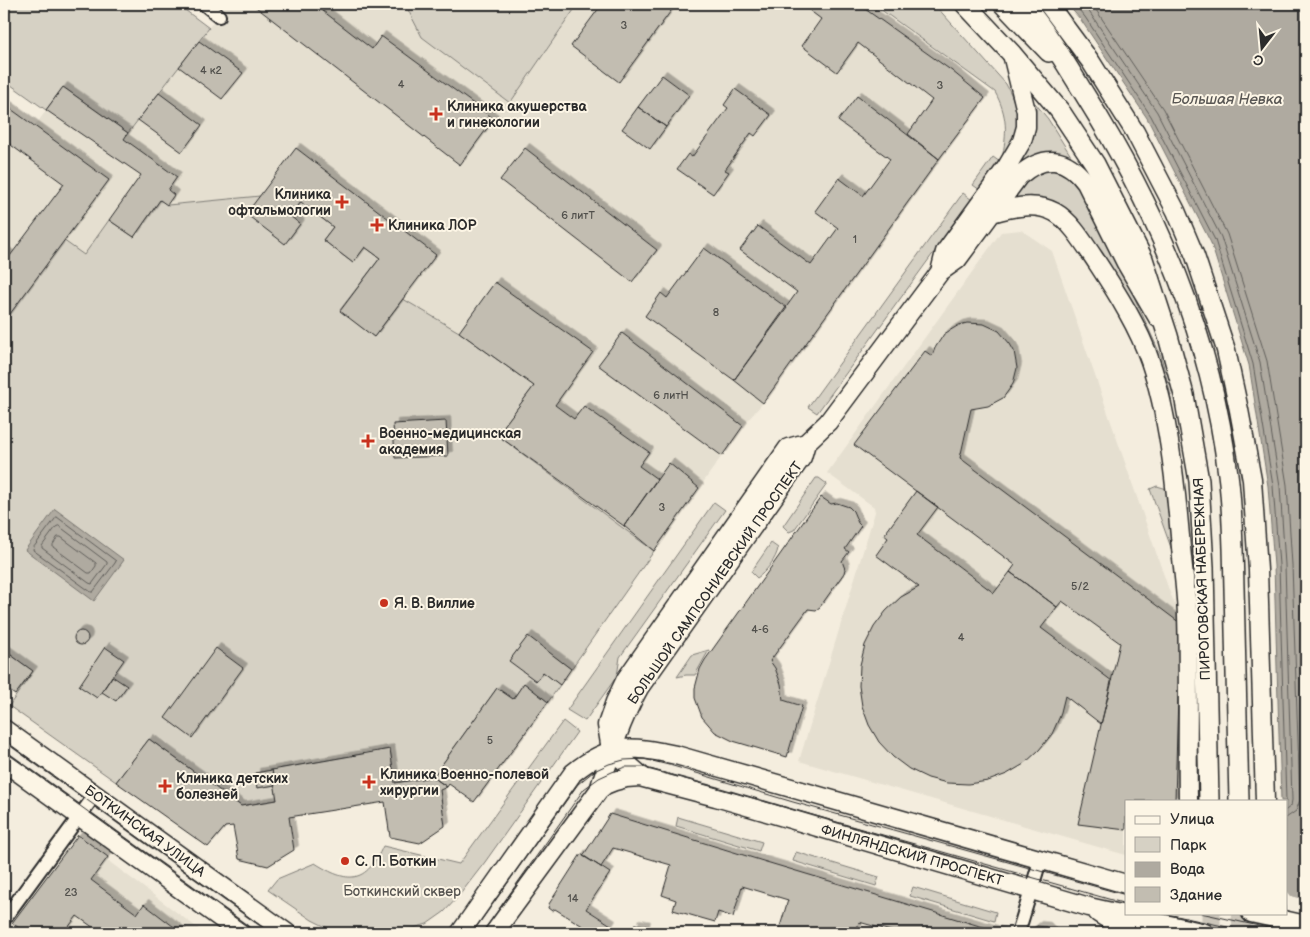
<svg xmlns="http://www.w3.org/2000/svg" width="1310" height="937" font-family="'Balsamiq Sans',sans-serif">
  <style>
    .built { fill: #e5dfd0 }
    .green { fill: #d6d1c4; stroke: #807e78 }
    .water { fill: #afaaa0; stroke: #7a7771 }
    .pier { fill: #f4edde }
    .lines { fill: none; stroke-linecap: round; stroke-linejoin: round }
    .shore { stroke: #605e5a; stroke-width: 1 }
    .building { fill: #c2bdb1; stroke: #2b2b2b; filter: url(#shadow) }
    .primary-tunnel { stroke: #ccc6ba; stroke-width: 19; stroke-dasharray: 19 9; stroke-linecap: butt }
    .street-casing { stroke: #2b2b2b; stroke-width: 16 }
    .secondary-casing { stroke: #2b2b2b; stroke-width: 21 }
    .primary-casing { stroke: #2b2b2b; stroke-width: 22 }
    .street { stroke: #fcf5e5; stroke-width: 12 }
    .secondary { stroke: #fcf5e5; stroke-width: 18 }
    .primary { stroke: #fcf5e5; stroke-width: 19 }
    .tram { stroke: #2b2b2b; stroke-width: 1 }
    .poi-dot { fill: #c8321e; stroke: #fcf5e5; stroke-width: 2 }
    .labels { text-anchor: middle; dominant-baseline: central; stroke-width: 4; stroke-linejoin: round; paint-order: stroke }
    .number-label { font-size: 11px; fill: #51504c }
    .poi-label { font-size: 14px; font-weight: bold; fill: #2b2b2b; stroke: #fcf5e5; text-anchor: start }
    .street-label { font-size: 14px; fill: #2b2b2b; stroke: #fcf5e5 }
    .park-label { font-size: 14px; fill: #565451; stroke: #fcf5e5 }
    .water-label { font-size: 15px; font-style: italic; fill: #595754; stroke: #fcf5e5 }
  </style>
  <defs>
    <filter id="shadow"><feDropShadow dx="4.5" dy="-4.5" stdDeviation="0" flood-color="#0004"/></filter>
  </defs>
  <rect width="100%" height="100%" fill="#f4edde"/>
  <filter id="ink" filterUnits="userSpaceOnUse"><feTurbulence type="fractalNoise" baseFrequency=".02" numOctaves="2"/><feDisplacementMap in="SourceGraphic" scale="10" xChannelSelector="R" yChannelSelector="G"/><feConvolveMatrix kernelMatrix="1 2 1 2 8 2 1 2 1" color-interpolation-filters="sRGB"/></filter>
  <g filter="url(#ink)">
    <!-- built -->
    <path class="built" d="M227,4H858L952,71L985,98L761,405L743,426L571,669L474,802L449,784L447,787L440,790L445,826L420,843L385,802L289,817L294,850L268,866L239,859L233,827H225L208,847L9,706L15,695L4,687V104L35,126L63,87L128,132Z
      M1021,230L1052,251L1169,590L1182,622L1176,801H1126V855L799,761L875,512L874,507L827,473L1001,232Z
      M78,835L108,857L107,860L204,933H4Z"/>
    <!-- green -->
    <path class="green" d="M5,4H177L209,28L128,133L63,87L46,110L4,80V6Z
      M405,4H578L510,103L422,37Z
      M873,4H934L1006,84C1023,116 1020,129 1002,159C1007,133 1008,116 995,92Z
      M1035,103L1048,119L1071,156L1069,157C1044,156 1034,151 1014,171L1034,119L1033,104Z
      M993,157L1000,162L980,190L973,185Z
      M1055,168L1075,178L1102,226L1161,356L1171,396H1167L1077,222L1012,199C1028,176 1026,172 1055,168Z
      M963,193L972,200L817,413L808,407Z
      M260,196L290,216L301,202L333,227L323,240L353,263L365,247L380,258L340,310L374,337L403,299L459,332L534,386L497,435L654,551L571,669L528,637L510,660L536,681L543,672L560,685L548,702L524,683L513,699L497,688L433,777L395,783L390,749L255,773L257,788L275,785L277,800L241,806L149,739L116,782L9,706L33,671L4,650V359L9,353L4,349V322L63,240L84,255L109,220L134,237L160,200L168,205Z
      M816,478H819L827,484L794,530L789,532L783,526Z
      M1157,486L1167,489L1174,556L1150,489Z
      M714,502L725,510L620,657L617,676L585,721L567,710Z
      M771,543L778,548C777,558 765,573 757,578L751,572Z
      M709,650L695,675H686L677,677L692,655Z
      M563,721L577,732L485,862L458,897L444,912L427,924L397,933H345L330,929L312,920L268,890L277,879L315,863C348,884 366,884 383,846L459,864Z
      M678,817L762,842L759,851L676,826Z
      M796,852L879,877L876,886L793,861Z
      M913,887L996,912L994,921L910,896Z"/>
    <!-- water -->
    <path class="water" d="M1067,4H1306V933H1285L1286,801H1281L1274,566L1268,486L1249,365L1211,243L1147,118L1081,20Z
      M55,509L124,560L94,601L25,550Z"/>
    <!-- pier -->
    <path class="pier" d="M1286,890L1291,896L1303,899L1301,908L1306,910V933H1285Z"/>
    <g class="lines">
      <!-- shore -->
      <path class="shore" d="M1074,4L1085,17L1151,116L1215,240L1253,364L1273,486L1279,565L1286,801
        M1082,4L1090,13L1157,112L1221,237L1260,362L1280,486L1285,565L1292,800L1291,806L1286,810
        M1092,4L1163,109L1227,234L1267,361L1287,485L1292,565L1300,800L1296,811L1286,818
        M57,517L116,561L115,563L93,592H91L33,550L34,547Z
        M59,526L107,562V564L92,584L89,583L42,548V546L56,527Z
        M58,537H61L96,563V566L91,573H88L53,547V545Z"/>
    </g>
    <!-- building -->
    <path class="building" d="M252,4H314L372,49L381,36L494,119L460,165Z
      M602,4H676L619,82L571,46Z
      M801,4H858L952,71L985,98L939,159L908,134L932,100L858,43L837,72L802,46L821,19Z
      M199,41L243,73L222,99L179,67Z
      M662,75L689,95L666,127L638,107Z
      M63,87L128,133L124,139L177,177L168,190L174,195L167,205L160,200L134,237L109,220L141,175L46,110Z
      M735,89L771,115L755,136L751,133L725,170L729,172L713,194L677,169L688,154L692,157L728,108L724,105Z
      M159,93L202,125L182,152L138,120Z
      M857,96L939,159L763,403L734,380L797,292L740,250L758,226L811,265L838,228L815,211L839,178L863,196L890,159L838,121Z
      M4,104L109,180L4,322V251L10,256L64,184L4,140Z
      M638,107L666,127L650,149L622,129Z
      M296,148L436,255L374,337L340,311L380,258L365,247L353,263L323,240L333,227L301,202L290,216L300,224L285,244L246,214Z
      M525,148L657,250L632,282L500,180Z
      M704,248L787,308L734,380L645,316L661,293L667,298Z
      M495,282L593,352L555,405L574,419L584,406L649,452L639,466L657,479L624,526L497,435L534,386L459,332Z
      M967,323L984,324L999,331L1010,344L1014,351L1017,368L1013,384L1003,398L988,406L971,409L960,458L1180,623L1175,801H1126V830L1078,824L1120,643L1062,601L1057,607L1010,572L1015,565L854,445L925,351L932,356L935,348L944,334L959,325Z
      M622,333L743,426L722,456L598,365Z
      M446,421L448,456L395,458L393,424Z
      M669,463L699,488L654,551L624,526Z
      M916,491L938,507L917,535L994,593L1010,572L1057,607L1041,628L1112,681L1101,724L1065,696L1060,716L1052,734L1039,750L1024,764L1007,774L988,781L968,784L947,783L928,778L909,769L893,757L879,742L869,725L862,706L859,686L860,665L865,645L874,627L886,611L901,597L919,587L876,555L888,538L884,535Z
      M821,497L831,504L837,503L849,507L853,511L858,523L861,526L845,549L849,552L842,561L845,569L844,573L820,607L816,610L808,609L770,661L775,668L781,684L783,700L802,706L787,757L733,741L715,732L702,717L695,698V688L700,669L705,660Z
      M74 638a7 7 0 1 1 14 0a7 7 0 1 1-14 0Z
      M528,636L571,669L560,685L543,672L536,681L509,661Z
      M105,647L124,660L97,698L79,686Z
      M216,648L243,668L192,738L165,718Z
      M4,650L33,671L15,695L4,687Z
      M112,676L127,686L116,701L102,692Z
      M524,683L548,702L474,802L449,784L447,787L433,777L497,688L513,699Z
      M149,739L241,806L277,800L272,770L390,749L395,783L433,777L447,787L440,790L445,826L420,843L390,837L385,802L289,817L294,850L268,866L239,859L233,826L225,827L208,847L116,782Z
      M272,770L275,785L257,788L255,773Z
      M610,814L763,861L1003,933H898L859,922L856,933H789L779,930L788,900L742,886L733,917L718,912L715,922L673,910L676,900L662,895L671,865L613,848L601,867L583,856Z
      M78,835L108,857L91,880L137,914L144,904L182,933H101L77,916L64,933H26L12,923Z
      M581,854L610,873L586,909L611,925L606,933H594L555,909L552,911L548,908L549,904Z
      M635,924L646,926L644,933H633Z
      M1037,926L1046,927L1052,933H1028Z"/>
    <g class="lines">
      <!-- primary-tunnel -->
      <path class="primary-tunnel" d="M1211,913V933
        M1241,913L1242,933"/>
      <defs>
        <path id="street" d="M204,4L219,16
          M4,919L95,795
          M1018,933L1040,861"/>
        <path id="secondary" d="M1048,4L1091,62L1135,132L1176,211L1195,256L1226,350L1239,410L1252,480L1258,570L1265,801
          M992,213C1055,194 1066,216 1098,264C1117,293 1139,328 1150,361C1168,414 1175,479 1180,536C1182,562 1186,589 1187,615C1189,677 1187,739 1188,801
          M940,272L945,252L1006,168L1022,141L1026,127V111L1012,54
          M4,729L287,933
          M611,750L607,725L615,702L626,679L788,448L806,443L828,422L940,272L957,260L1019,176C1044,154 1066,156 1086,183L1126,263L1158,318
          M611,750L644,778
          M4,762L241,933
          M599,790C610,755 621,720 639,688L802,457L806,443
          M1098,913L1129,933
          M1251,913L1306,925
          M460,933L573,773C611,742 631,746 676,755L1126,884
          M494,933L599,790L605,785L615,781L626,778L640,777L716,797L1089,907L1205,933"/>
        <path id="primary" d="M965,4L1012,54L1060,111L1095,164L1143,259L1168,336L1184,395L1199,481L1204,567L1209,801
          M1003,4L1049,52
          M1023,4C1047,32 1066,64 1085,95C1158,212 1211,336 1228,474C1233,511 1233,550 1234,588C1236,659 1238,730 1239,801"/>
      </defs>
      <!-- street casing -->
      <use href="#street" class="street-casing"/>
      <!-- secondary casing -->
      <use href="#secondary" class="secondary-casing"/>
      <!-- primary casing -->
      <use href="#primary" class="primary-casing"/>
      <!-- street -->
      <use href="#street" class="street"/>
      <!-- secondary -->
      <use href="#secondary" class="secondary"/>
      <!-- primary -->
      <use href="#primary" class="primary"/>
      <!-- tram -->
      <path class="tram" d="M4,740L271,933
        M4,751L256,933
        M1163,913L1255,933
        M1201,913L1290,933
        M472,933L578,784L594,771L609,764L624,760L644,759L673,766L793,802L1126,895
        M482,933L584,789L599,778L612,772L625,767H643L1126,904"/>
    </g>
  </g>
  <!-- markers -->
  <g class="poi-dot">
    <path d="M433.5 106.5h5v5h5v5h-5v5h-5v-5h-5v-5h5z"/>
    <path d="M339.5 194.5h5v5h5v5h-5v5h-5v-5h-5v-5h5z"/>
    <path d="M374.5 217.5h5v5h5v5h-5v5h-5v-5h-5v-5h5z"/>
    <path d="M365.5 433.5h5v5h5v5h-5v5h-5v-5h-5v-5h5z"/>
    <circle cx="384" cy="603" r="5"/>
    <path d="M366.5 774.5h5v5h5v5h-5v5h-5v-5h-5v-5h5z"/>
    <path d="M162.5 778.5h5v5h5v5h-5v5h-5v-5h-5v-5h5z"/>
    <circle cx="345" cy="861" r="5"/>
  </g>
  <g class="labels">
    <!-- number labels -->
    <g class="number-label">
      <text x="624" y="25">3</text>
      <text x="211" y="70">4 к2</text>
      <text x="401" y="84">4</text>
      <text x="940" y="85">3</text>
      <text x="578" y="215">6 литТ</text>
      <text x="855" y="239">1</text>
      <text x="716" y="312">8</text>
      <text x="671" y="395">6 литН</text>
      <text x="662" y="507">3</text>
      <text x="1080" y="586">5/2</text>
      <text x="760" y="629">4-6</text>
      <text x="961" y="637">4</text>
      <text x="490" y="740">5</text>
      <text x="71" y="892">23</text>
      <text x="573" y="898">14</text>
    </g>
    <!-- poi labels -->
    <g class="poi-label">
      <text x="447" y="106">Клиника акушерства<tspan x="447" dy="16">и гинекологии</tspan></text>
      <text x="331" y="194" text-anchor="end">Клиника<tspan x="331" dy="16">офтальмологии</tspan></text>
      <text x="388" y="225">Клиника ЛОР</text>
      <text x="379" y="433">Военно-медицинская<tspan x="379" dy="16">академия</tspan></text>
      <text x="394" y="603">Я. В. Виллие</text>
      <text x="380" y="774">Клиника Военно-полевой<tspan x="380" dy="16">хирургии</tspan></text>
      <text x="176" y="778">Клиника детских<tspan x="176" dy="16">болезней</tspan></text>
      <text x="355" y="861">С. П. Боткин</text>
    </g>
    <!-- street labels -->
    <g class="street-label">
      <text transform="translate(1202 579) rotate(-92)">ПИРОГОВСКАЯ НАБЕРЕЖНАЯ</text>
      <text transform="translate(715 583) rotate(-55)">БОЛЬШОЙ САМПСОНИЕВСКИЙ ПРОСПЕКТ</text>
      <text transform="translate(145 831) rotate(36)">БОТКИНСКАЯ УЛИЦА</text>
      <text transform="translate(912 855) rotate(16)">ФИНЛЯНДСКИЙ ПРОСПЕКТ</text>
    </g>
    <!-- park labels -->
    <g class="park-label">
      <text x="402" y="891">Боткинский сквер</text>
    </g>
    <!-- water labels -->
    <g class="water-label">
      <text x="1227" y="99">Большая Невка</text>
    </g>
  </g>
  <!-- margin -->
  <rect width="1310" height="937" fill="none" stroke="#fcf5e5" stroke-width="20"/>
  <rect x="10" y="10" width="1290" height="917" fill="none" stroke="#2b2b2b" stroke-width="2" filter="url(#ink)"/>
  <!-- legend -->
  <rect x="1125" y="800" width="162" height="115" fill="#fcf5e5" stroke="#a8a49b"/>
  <rect x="1135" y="816" width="25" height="8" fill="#fcf5e5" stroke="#a8a49b"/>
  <text x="1170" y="824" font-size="15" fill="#2b2b2b">Улица</text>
  <rect x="1135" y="837" width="25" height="15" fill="#d6d1c4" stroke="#a8a49b"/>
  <text x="1170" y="850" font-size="15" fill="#2b2b2b">Парк</text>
  <rect x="1135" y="862" width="25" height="15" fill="#afaaa0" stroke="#a8a49b"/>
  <text x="1170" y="874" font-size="15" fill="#2b2b2b">Вода</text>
  <rect x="1135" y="887" width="25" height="15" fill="#c2bdb1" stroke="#a8a49b"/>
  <text x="1170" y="900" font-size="15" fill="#2b2b2b">Здание</text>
  <!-- north arrow -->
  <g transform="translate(1262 48) rotate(196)" stroke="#fcf5e5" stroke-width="4" paint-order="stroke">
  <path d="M0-4L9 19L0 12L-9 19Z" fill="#2b2b2b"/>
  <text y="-8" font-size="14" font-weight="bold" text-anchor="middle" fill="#2b2b2b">С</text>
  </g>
</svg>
